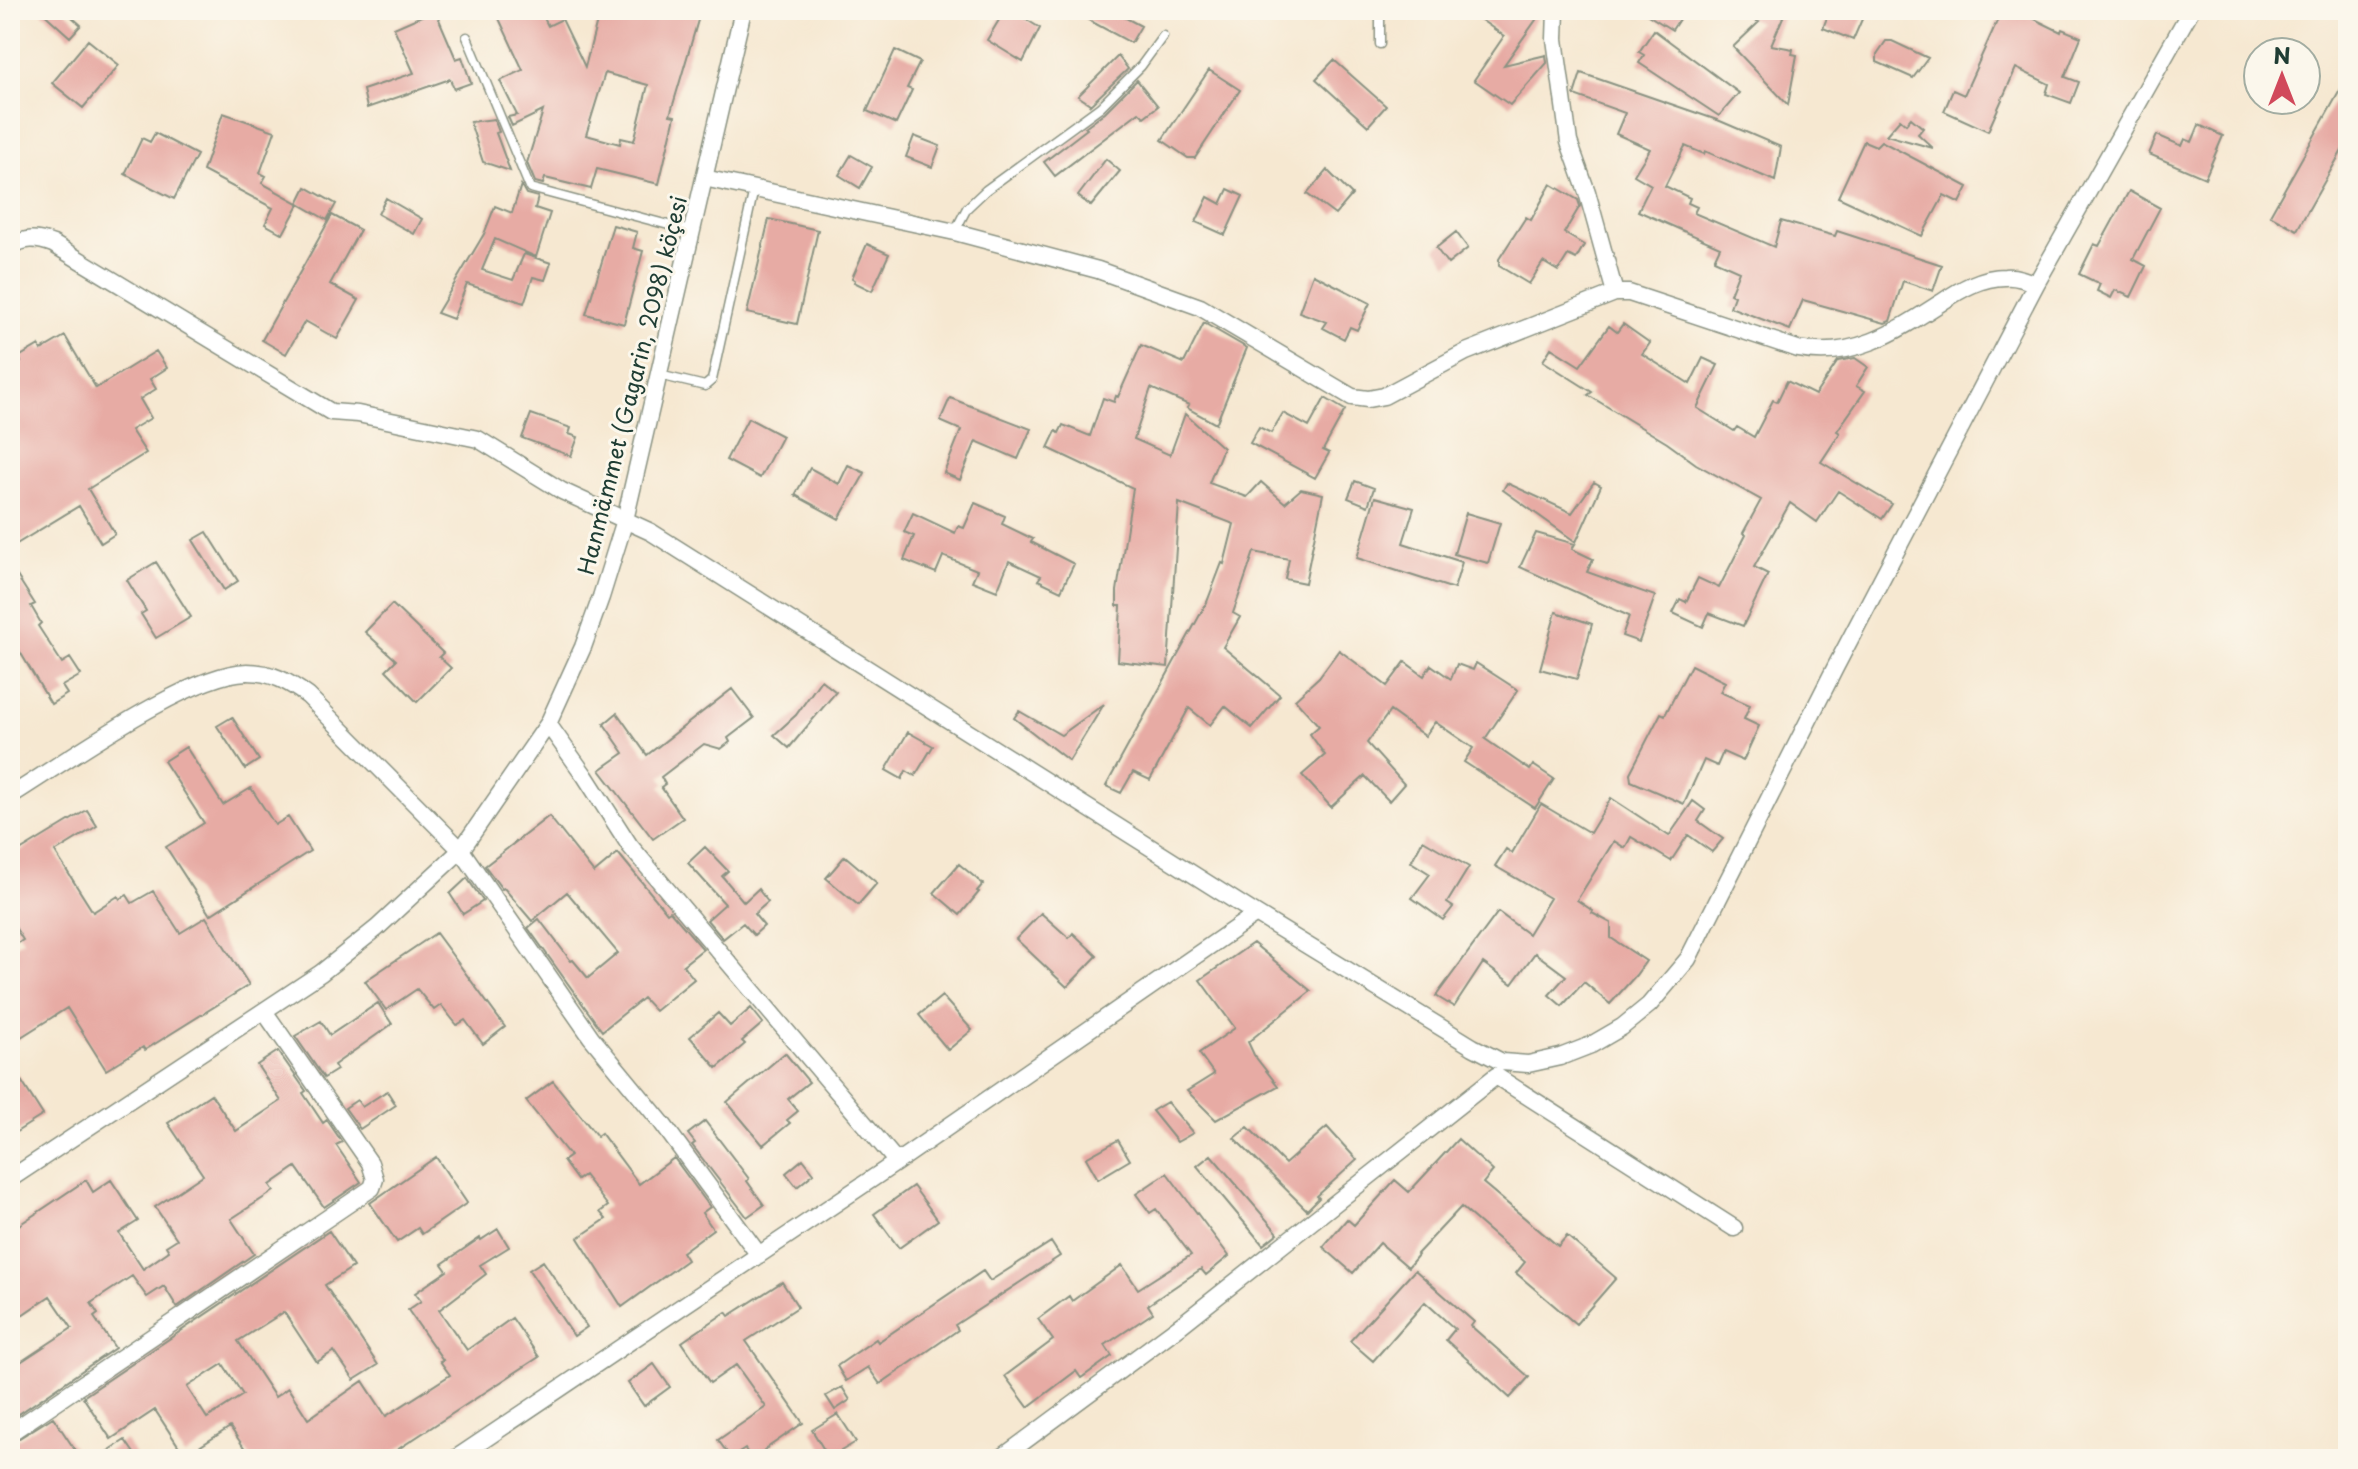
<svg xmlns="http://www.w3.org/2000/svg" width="2358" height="1469" font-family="'Playpen Sans',sans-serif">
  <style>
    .building { fill: #e7aba4; fill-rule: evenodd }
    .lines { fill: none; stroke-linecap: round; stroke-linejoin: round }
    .service-casing { stroke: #8a9282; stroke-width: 11 }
    .minor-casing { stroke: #8a9282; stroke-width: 19 }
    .service { stroke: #fff; stroke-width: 8 }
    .minor { stroke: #fff; stroke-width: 16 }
    .labels { text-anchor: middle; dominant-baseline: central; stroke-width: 6; stroke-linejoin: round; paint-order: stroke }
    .street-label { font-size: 22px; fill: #1f3d34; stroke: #fbf7ec }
  </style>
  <rect width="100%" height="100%" fill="#fbf7ec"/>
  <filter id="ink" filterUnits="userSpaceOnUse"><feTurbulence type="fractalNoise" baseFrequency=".0125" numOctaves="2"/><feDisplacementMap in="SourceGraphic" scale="16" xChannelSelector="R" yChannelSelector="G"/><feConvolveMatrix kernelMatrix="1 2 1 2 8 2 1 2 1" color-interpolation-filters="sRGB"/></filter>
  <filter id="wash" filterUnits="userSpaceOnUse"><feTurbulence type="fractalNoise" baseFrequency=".006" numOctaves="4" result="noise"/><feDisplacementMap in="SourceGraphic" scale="32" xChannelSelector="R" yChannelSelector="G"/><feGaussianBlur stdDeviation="1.8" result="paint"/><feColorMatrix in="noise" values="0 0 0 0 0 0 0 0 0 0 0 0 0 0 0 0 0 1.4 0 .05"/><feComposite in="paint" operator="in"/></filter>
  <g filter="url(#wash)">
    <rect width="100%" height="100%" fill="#f6e8d1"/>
    <g id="blocks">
      <!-- building -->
      <path class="building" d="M40,10H64L81,25L70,37Z
        M435,10L456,59L462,57L471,83L454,89L450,79L367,108L363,90L414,73L394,28Z
        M495,10H540L548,26L562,19L585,67L600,10H701L670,115L675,116L659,184L597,169L591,189L545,178L543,184L535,182L527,163L543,111L512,126L508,117L517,115L500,81L523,70ZM605,73L648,85L634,141L621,138L620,144L586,135Z
        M1005,10H1029L1024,18L1040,28L1023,62L987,40Z
        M1070,10H1111L1141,26L1131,43Z
        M1467,10H1543L1504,65L1546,55L1547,63L1510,105L1474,80L1504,36Z
        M1640,10H1685L1672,30Z
        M1732,10H1786L1771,45L1793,49L1792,54L1797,55L1788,105L1733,47L1759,22Z
        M1830,10H1866L1853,40L1823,28Z
        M2002,10H2016L2061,32L2062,29L2081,37L2065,77L2079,82L2071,103L2046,94L2049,84L2016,68L1988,131L1944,111L1953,90L1964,95Z
        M1654,30L1739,93L1719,116L1639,63L1644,55L1639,52Z
        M88,40L119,65L83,108L52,83Z
        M1886,41H1892L1928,58L1913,78L1877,62V54Z
        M895,50L920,62L907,88L912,90L896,124L867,111Z
        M1118,56L1128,69L1089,106L1090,104L1078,96Z
        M1334,60L1386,106L1368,126L1316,79Z
        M1209,70L1240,90L1195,158H1188L1162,140Z
        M1581,73L1720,121L1781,147L1775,181L1705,151L1704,154L1685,146L1665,186L1690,198L1688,203L1697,207L1694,213L1774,247L1781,221L1835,236L1837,231L1942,265L1933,291L1903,281L1890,321L1885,323L1803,300L1790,330L1730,307L1734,296L1730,294L1739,271L1714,260L1720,247L1638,211L1651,185L1634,175L1650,149L1616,134L1625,113L1574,95Z
        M2348,76V140L2297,230L2270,215Z
        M1137,80L1158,106L1144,117L1139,112L1055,176L1044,162L1087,129L1085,127L1105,112Z
        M223,113L275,131L260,173L266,176L262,183L298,203L306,187L336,204L327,220L299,204L283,234L265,224L273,208L203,171Z
        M1911,118L1923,128L1918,134L1933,148L1886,135L1900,119L1906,124Z
        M494,119L499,132L496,133L510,171L483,162L470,122Z
        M2199,125L2223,136L2205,178L2149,154L2157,135L2182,146L2185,139L2192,142Z
        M155,133L197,155L174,199L125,174L142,138L150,142Z
        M914,136L940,146L932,167L906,157Z
        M1864,141L1876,146L1881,141L1968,187L1960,203L1944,195L1922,236L1838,197Z
        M851,155L872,167L860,188L839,175Z
        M1106,159L1120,171L1091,206L1078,196Z
        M1327,170L1352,195L1335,215L1307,194Z
        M1551,184L1578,200L1580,206L1564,233L1584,245L1576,259L1568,255L1558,271L1543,262L1529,284L1499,266V259L1526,217L1531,220Z
        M521,185L526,194L538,197L535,208L550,213L536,257L495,239L482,270L513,280L524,254L551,263L545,280L533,277L524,303L467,284L453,319L437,313L484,234L495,206L512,213Z
        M1228,189L1243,196L1225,235L1196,222L1208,197L1221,204Z
        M2129,191L2160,208L2133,259L2146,266L2131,297L2115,290L2111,298L2097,291L2100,284L2079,274L2094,244L2099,246Z
        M386,198L422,219L414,234L378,214Z
        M332,215L360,230L330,284L359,300L337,339L305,321L286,354L262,340Z
        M769,219L818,230L797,324L747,313Z
        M613,225L637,232L633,248L643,251L624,324L586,314Z
        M1456,232L1468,248L1448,264L1436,248Z
        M867,244L889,254L872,291L854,282L855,280L852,278Z
        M1313,274L1370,303L1357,330L1350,327L1344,339L1323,328L1327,322L1299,312Z
        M1204,323L1247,348L1216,424L1187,408L1189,405L1151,388L1134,439L1170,455L1185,414L1223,448L1209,483L1247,497L1261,482L1285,503L1301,489L1323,494L1305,583L1285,579L1289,559L1254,552L1233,613L1240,617L1223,647L1280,695L1252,728L1225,706L1210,725L1189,708L1150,780L1133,772L1121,793L1106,786L1207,602L1222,563L1224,564L1234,524L1179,503L1168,667L1118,661L1121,606H1117V591L1133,488L1048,448L1056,431L1059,433L1063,425L1090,436L1103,398L1114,402L1116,396L1118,397L1141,345L1184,363Z
        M1623,324L1650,343L1642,354L1690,384L1703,358L1718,365L1697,408L1734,431L1737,427L1754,437L1773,400L1777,402L1787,381L1815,395L1838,361L1855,358L1868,367L1856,386L1865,391L1837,431L1840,433L1821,462L1892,504L1882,519L1838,491L1817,522L1790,503L1754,567L1768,574L1743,626L1709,613L1703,627L1673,613L1680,599L1686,602L1698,578L1719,588L1746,535L1743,533L1761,500L1696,464L1667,443L1588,395L1592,392L1543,361L1551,348L1580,366L1609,326L1617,332Z
        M65,336L96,388L156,351L167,368L150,379L156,389L140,399L151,418L131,430L146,453L88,489L115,534L101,543L79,506L10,548V368L21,362L19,357L39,345L41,350Z
        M950,398L1031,429L1018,459L976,441L960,480L944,473L961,430L940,421Z
        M1325,398L1345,410L1323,450L1329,453L1315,478L1250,443L1259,427L1271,433L1283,413L1309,427Z
        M531,414L571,428L569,434L578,437L571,456L522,438Z
        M748,418L782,436L760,478L726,460Z
        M848,465L865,473L839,519L795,495L810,468L839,484Z
        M1355,481L1374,488L1368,506L1348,498Z
        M1594,482L1601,486L1576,542L1503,490L1507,483L1572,513Z
        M1375,497L1414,508L1403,543L1462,562L1454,589L1357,558Z
        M975,503L1005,516L1002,524L1033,539L1031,542L1074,564L1061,591L1038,580L1041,576L1009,561L997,591L972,581L977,570L943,556L936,573L904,560L914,536L904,532L913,513L955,533L958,526L964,528Z
        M1466,513L1500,523L1488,563L1454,554Z
        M207,532L238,581L224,590L193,540Z
        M1536,533L1575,544L1572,549L1593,559L1587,572L1655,596L1639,642L1622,636L1629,616L1520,567Z
        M156,562L191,617L156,638L141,614L146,611L127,580Z
        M10,565L35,604L31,606L41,623L38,626L62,663L70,658L81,675L62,686L67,694L51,704L10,635Z
        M392,604L443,653L439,657L451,668L417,702L386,670L396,660L365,632Z
        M1556,612L1592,624L1577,679L1540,669Z
        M1339,650L1387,686L1405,662L1424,676L1431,665L1451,679L1457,664L1473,670L1476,663L1518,690L1485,739L1530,770L1533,765L1554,779L1535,808L1464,762L1473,748L1435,722L1425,736L1390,711L1367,743L1404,784L1389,801L1365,776L1331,807L1302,775L1325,755L1310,734L1319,726L1295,699L1319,677Z
        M1691,665L1725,682L1720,692L1750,705L1744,719L1759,726L1743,761L1723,752L1717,766L1704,760L1684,804L1631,781L1630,773L1661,713L1665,715Z
        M821,680L836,692L789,748L774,735L796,715Z
        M732,689L754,718L728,738L730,742L721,749L704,744L661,777L665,784L661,787L683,818L653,839L600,770L624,753L604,724L617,713L647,755Z
        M1104,704L1069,761L1014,718L1019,711L1061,735Z
        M232,717L259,760L245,769L217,726Z
        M908,732L933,746L915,776L906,771L902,779L886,770Z
        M186,747L223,805L251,788L275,825L288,817L310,851L210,915L166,847L204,823L164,761Z
        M1611,798L1669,836L1693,801L1705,810L1698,821L1723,839L1712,852L1688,835L1671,861L1631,837L1625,848L1614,841L1577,900L1593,911L1592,913L1611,923V938L1646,961L1636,975L1610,1004L1584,982L1562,1006L1549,995L1566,976L1535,953L1512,984L1483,963L1454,1007L1436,996L1498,912L1528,934L1550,898L1495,866L1506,849L1512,853L1541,804L1590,833Z
        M87,810L97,826L55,852L93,912L118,896L120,899L127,895L132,903L153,891L180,933L206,917L249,985L145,1050L143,1047L106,1070L67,1008L10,1044V948L23,940L10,919V857Z
        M549,816L594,873L618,853L667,913L670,911L703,949L683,965L694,979L655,1011L643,998L602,1031L528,928L539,919L571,961L573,960L588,978L618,953L567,892L532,921L504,888L502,889L485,866Z
        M1423,840L1469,867L1447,903L1453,907L1443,920L1412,898L1430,874L1411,862Z
        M705,847L728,871L722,876L744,902L758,889L768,902L754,914L764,926L754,935L743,923L723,939L707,920L725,904L688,863Z
        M845,856L877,883L858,905L826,878Z
        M959,864L983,884L977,891L979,892L960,915L934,893Z
        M467,878L483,901L463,914L450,894Z
        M1041,913L1069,938L1073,933L1097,956L1067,987L1016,939Z
        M436,933L505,1027L483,1044L465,1020L457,1025L441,1005L434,1010L417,989L386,1010L365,981Z
        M1253,943L1311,991L1248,1042L1254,1055L1278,1086L1216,1120L1187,1091L1214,1074L1199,1053L1235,1028L1200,980Z
        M942,996L972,1030L948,1050L919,1015Z
        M378,1003L392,1024L334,1065L337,1070L324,1078L295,1036L321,1021L330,1035Z
        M751,1008L763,1023L742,1041L745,1044L717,1068L690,1037L718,1013L730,1026Z
        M278,1051L306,1091L303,1093L323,1123L327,1120L342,1142L336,1145L361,1182L324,1207L296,1167L270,1185L274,1191L231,1219L254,1254L177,1307L164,1286L147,1297L132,1276L91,1303L98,1314L94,1317L115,1348L10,1420V1369L72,1328L50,1296L10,1323V1231L86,1180L93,1192L111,1180L138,1221L119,1233L143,1269L169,1251L166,1246L177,1239L155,1207L203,1175L168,1123L211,1094L236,1131L281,1101L257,1065Z
        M785,1053L809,1082L788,1099L798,1111L787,1120L790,1123L763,1145L727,1102Z
        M10,1063L43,1115L10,1136Z
        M553,1081L597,1136L601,1133L639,1184L674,1158L710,1207L702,1213L713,1229L682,1252L687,1260L622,1307L578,1238L606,1219L600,1212L608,1206L584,1175L577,1180L563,1161L570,1156L526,1101Z
        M387,1091L396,1105L360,1129L345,1108L357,1100L362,1107Z
        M1167,1102L1193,1133L1177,1142L1152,1111Z
        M705,1121L749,1179L747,1181L764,1205L747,1217L692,1145L695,1143L688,1134Z
        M1248,1127L1285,1164L1327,1127L1357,1160L1317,1196L1319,1198L1307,1210L1234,1138Z
        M1458,1139L1493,1171L1483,1183L1558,1246L1567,1236L1616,1278L1576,1324L1516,1273L1525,1262L1461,1207L1417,1254L1418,1255L1408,1267L1380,1243L1353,1273L1323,1247L1347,1219L1354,1225L1395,1180L1409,1192Z
        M1118,1140L1130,1160L1098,1179L1086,1158Z
        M1211,1155L1278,1233L1263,1245L1197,1166Z
        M436,1157L467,1203L422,1234L418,1228L397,1242L370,1203Z
        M803,1159L814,1173L797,1187L786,1173Z
        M1167,1173L1229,1256L1206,1275L1201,1269L1148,1305L1153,1313L1105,1345L1112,1356L1081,1378L1076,1371L1028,1407L1005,1376L1053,1340L1038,1319L1069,1296L1072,1301L1122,1265L1138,1289L1191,1255L1156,1209L1150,1213L1136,1194Z
        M913,1186L938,1220L899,1248L874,1214Z
        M498,1229L509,1247L480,1265L486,1274L439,1310L467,1350L512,1318L539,1357L383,1459H252L230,1427L185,1456L155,1410L111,1439L83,1397L329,1231L353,1267L325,1285L378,1365L354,1380L334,1351L317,1362L284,1312L238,1341L275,1397L288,1388L308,1419L363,1381L386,1416L450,1375L440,1361L443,1360L408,1310L421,1301L415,1293L447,1271L442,1264L480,1238L481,1240ZM223,1364L243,1395L207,1418L187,1387Z
        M1051,1242L1060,1256L955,1325L958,1330L880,1384L868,1367L846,1381L837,1366L876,1339L878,1342L983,1271L990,1281Z
        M543,1261L587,1327L574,1336L529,1270Z
        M1415,1270L1474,1322L1471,1326L1529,1377L1510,1398L1446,1340L1455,1329L1425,1302L1373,1361L1350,1341Z
        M782,1282L798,1307L746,1341L803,1423L764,1450L766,1453L758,1459H752L745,1449L731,1458L718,1440L766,1407L736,1365L710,1383L682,1342L726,1312L729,1316Z
        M654,1364L670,1387L644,1406L628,1383Z
        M842,1387L850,1400L835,1410L826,1396Z
        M838,1414L856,1442L829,1458L812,1430Z
        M53,1417L81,1459H10V1444Z
        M125,1440L138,1459H96Z"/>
    </g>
  </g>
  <g filter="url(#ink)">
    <use href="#blocks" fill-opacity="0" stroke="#8a9282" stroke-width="2"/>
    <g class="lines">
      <defs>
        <path id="service" d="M467,37L530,188L691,231
          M1380,44V10
          M955,231L967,208L986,190L1100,107L1141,66L1163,36
          M659,375L705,386L712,380L754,189"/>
        <path id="minor" d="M1556,10L1555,39L1569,142L1587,192L1615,293
          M704,178L955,232L1098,270L1200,307L1352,397L1368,399L1384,396L1466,352L1615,293H1629L1798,349C1854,360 1897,331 1942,302C1961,289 1982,277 2005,277C2016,276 2026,280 2036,284
          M10,247C25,237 37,238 53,244L331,412L358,414L478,439L562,491L651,532L1256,914L1473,1047L1502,1062L1528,1064L1560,1057L1591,1045L1622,1027L1649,1005L1688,959L1835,668L2036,284L2191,10
          M548,724L585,776L630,846L897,1162
          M10,796C64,763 188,673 247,672C272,672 289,682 308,696L461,850L591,1037L662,1123L759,1255
          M10,1179L321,973L377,928L461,850L548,724L583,647L601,597L625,520L743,10
          M10,1433L372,1188L375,1179L370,1163L264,1011
          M455,1459L897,1162L1256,914
          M1000,1459L1181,1325L1496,1076L1734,1228"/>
      </defs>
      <!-- service casing -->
      <use href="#service" class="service-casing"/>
      <!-- minor casing -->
      <use href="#minor" class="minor-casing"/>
      <!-- service -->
      <use href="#service" class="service"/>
      <!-- minor -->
      <use href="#minor" class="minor"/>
    </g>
  </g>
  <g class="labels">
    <!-- street labels -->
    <g class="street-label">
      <text transform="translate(631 385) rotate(-76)">Hanmämmet (Gagarin, 2098) köçesi</text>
    </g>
  </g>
  <!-- margin -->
  <rect width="2358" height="1469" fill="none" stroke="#fbf7ec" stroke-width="40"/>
  <!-- north arrow -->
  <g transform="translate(2282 76)"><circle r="38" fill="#fbf7ec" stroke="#a3ada2" stroke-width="2"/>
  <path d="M0-6L14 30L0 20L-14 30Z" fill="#d1495b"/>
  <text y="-12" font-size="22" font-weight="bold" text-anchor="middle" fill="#1f3d34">N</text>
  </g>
</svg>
